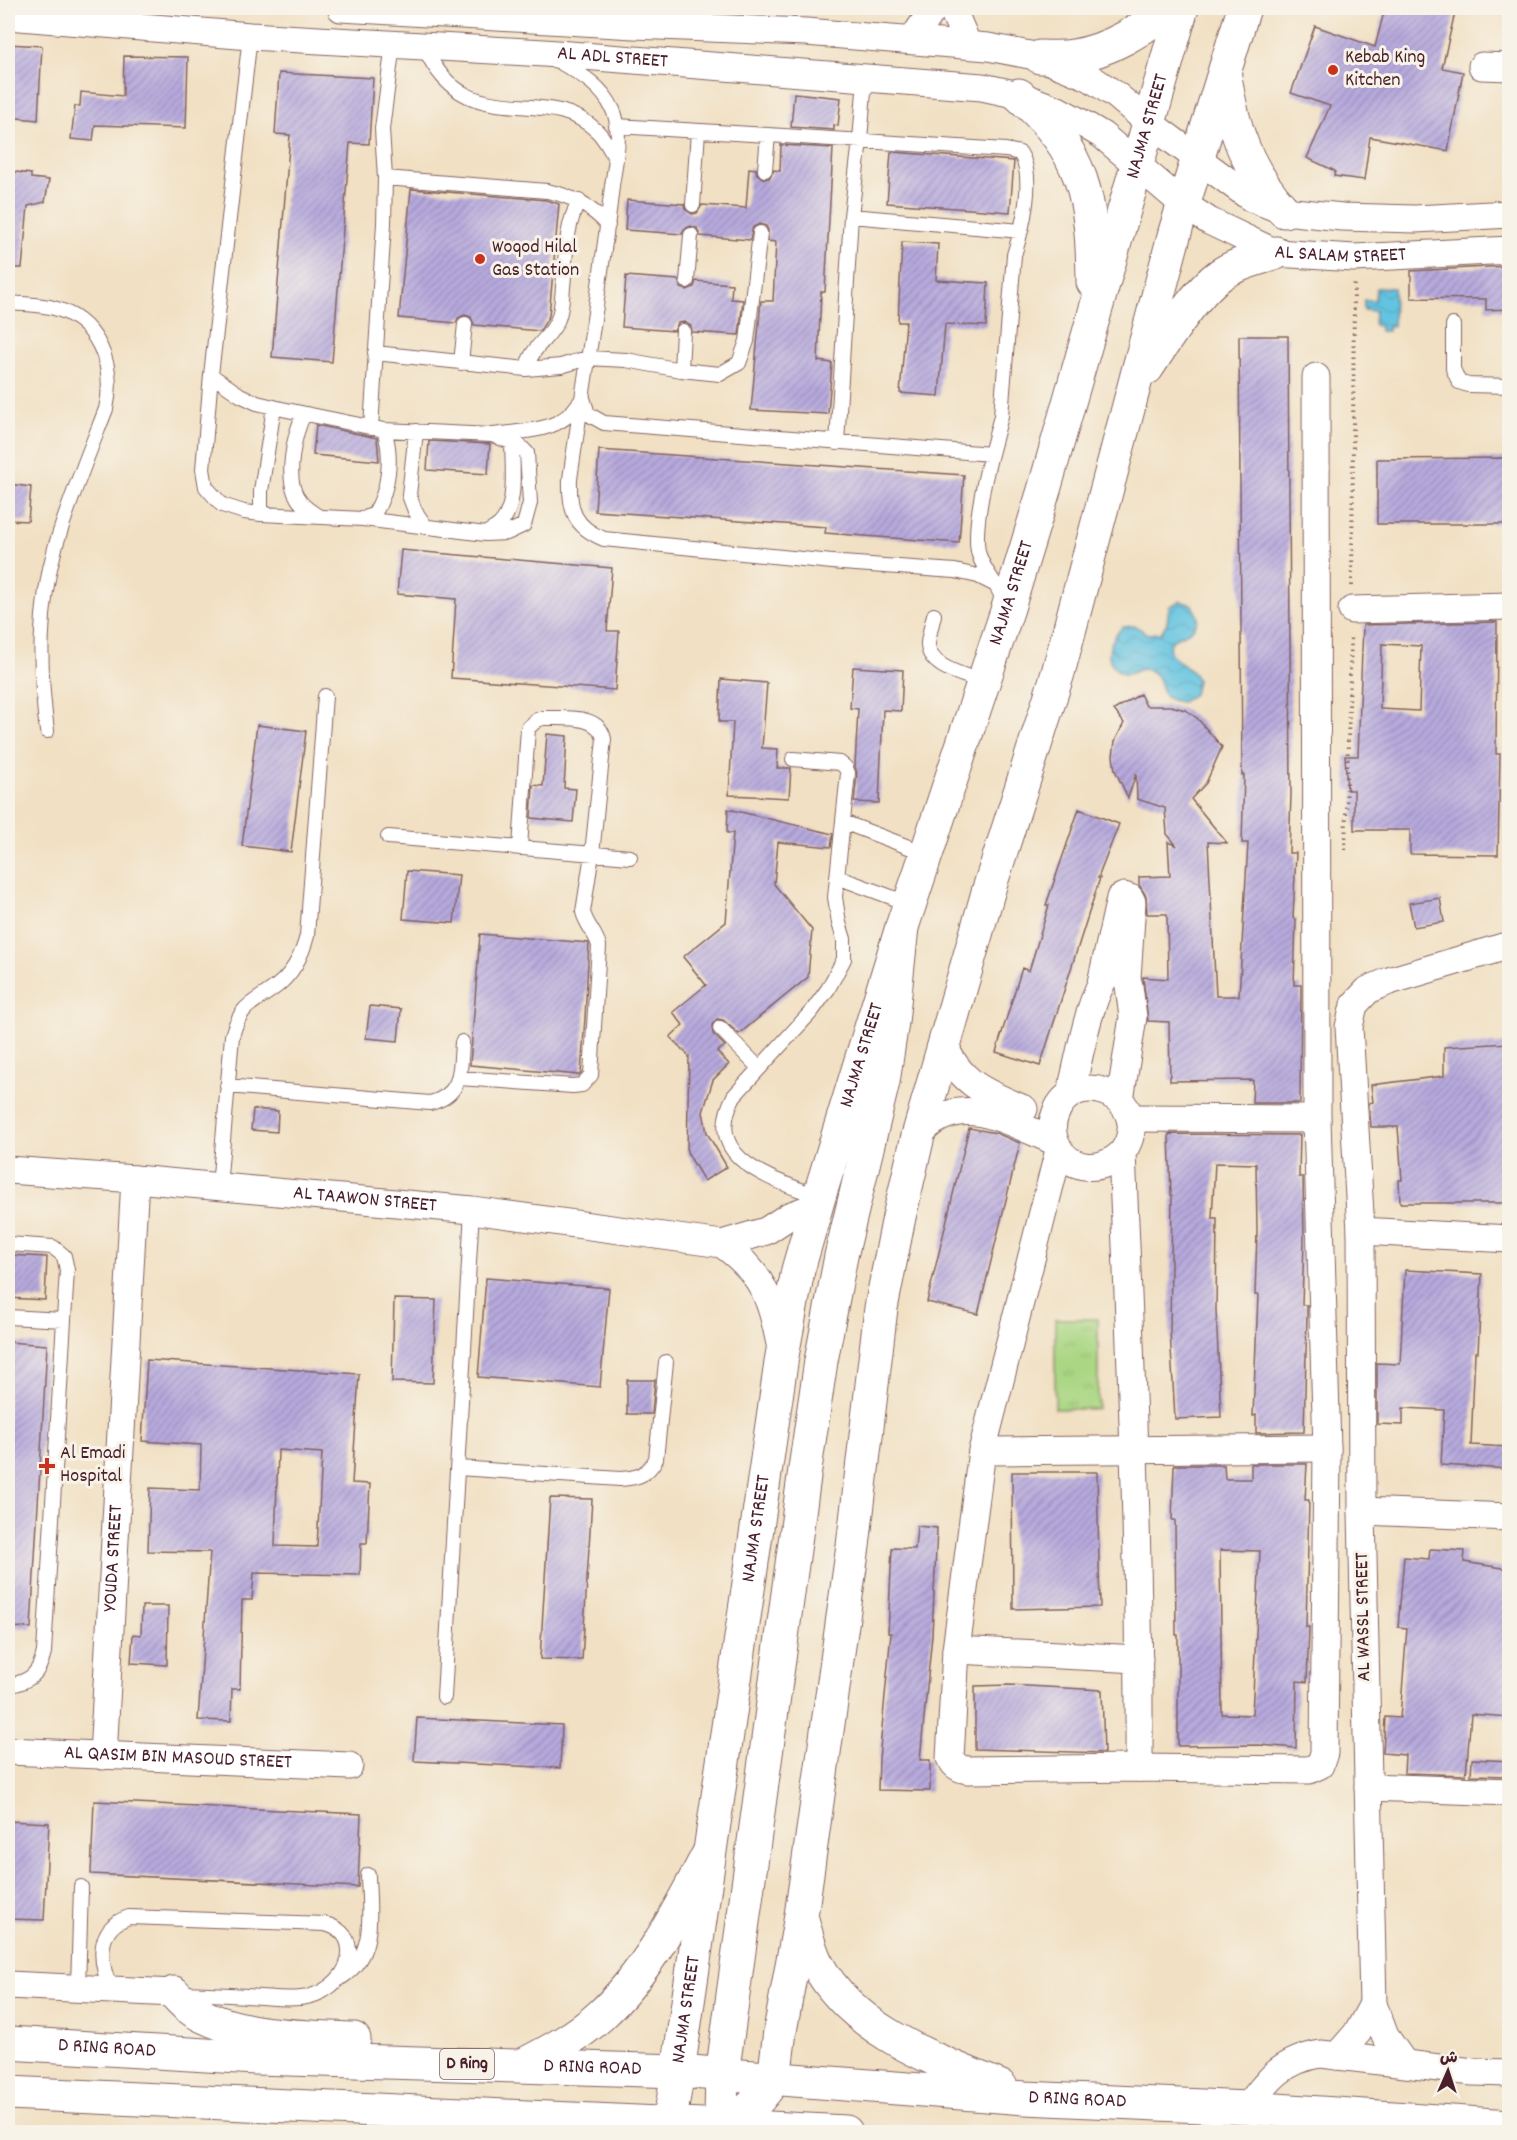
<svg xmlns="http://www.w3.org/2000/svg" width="1517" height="2140" font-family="Dekko,'Playpen Sans Arabic',sans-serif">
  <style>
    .park { fill: url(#park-tufts); stroke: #7a7b58; stroke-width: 1.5 }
    .water { fill: url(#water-waves); stroke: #567286; stroke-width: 1.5 }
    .building { fill: url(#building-hatch); fill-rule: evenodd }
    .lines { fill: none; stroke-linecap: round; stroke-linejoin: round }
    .service-casing { stroke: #846360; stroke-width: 16 }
    .minor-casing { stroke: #846360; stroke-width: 29 }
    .secondary-casing { stroke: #846360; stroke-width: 35 }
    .primary-casing { stroke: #846360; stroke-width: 35 }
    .path { stroke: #846360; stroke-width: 4; stroke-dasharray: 1.5 4.5; stroke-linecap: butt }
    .service { stroke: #fff; stroke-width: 14 }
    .minor { stroke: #fff; stroke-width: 27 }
    .secondary { stroke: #fff; stroke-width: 33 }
    .primary { stroke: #fff; stroke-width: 33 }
    .poi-dot { fill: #c8321e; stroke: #f7f3e8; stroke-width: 2 }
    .labels { text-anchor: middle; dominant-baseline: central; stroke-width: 6; stroke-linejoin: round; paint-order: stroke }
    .shield { fill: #f7f3e8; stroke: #7e5f64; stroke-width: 1.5 }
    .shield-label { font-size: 18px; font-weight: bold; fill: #4a1f2b }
    .poi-label { font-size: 20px; fill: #4a1f2b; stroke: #f7f3e8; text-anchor: start }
    .street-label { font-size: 20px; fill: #4a1f2b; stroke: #f7f3e8 }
  </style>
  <defs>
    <pattern id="park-tufts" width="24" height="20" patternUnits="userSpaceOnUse" patternTransform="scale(1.5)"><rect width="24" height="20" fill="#abd784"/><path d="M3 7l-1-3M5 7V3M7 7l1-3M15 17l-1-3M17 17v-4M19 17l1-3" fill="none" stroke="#95b872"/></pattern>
    <pattern id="water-waves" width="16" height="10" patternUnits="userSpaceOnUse" patternTransform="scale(1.5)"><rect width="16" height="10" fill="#63c4e1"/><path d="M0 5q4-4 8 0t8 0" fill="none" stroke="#57a8c1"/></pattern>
    <pattern id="building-hatch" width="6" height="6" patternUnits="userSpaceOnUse" patternTransform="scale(1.5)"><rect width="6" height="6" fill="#b7aade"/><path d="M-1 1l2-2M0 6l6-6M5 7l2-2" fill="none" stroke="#978ab4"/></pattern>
  </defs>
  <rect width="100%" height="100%" fill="#f7f3e8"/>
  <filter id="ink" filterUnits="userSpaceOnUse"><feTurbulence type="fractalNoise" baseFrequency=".0167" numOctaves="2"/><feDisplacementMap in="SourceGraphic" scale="12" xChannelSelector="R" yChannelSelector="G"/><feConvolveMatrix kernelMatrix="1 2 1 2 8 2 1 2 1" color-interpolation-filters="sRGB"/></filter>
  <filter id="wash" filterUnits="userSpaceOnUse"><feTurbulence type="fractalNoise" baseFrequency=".008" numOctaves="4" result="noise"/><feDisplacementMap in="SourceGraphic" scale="24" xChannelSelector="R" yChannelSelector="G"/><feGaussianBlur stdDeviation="1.35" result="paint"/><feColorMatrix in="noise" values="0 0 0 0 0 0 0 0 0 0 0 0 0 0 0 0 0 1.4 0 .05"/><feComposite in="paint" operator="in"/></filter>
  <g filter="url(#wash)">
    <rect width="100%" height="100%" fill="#f1e0c3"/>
    <!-- park -->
    <path class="park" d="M1055,1319H1098V1409H1055Z"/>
    <!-- water -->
    <path class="water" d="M1376,288H1394L1393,326H1388V331H1380V326L1374,325L1375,311L1364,310V300H1375Z
      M1180,601L1192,605L1198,617C1194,640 1175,629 1169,647C1171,663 1191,664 1197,680L1194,694L1182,702C1153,700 1167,680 1151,671C1139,665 1133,676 1124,674C1121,674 1118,671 1116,669C1102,657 1112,637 1123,627L1136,626L1147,634L1161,633L1167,623L1169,607Z"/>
    <g id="blocks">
      <!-- building -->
      <path class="building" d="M1385,8H1456L1442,68L1463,72L1448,151L1370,137L1364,180L1334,176L1335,171L1307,158L1330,106L1291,93L1315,26L1375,47Z
        M8,44L42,46L38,120L8,117Z
        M124,56L188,57L186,128L95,125L93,141L71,139L75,106H80L81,92L123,96Z
        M279,73L373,78L369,144L350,143L332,362L272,357L290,135L275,134Z
        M794,93L841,98L838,126L834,125V130L791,127Z
        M781,145L833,148L825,292H821L818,361L832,363L828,414L751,410L761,301H773L776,242L768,241V230L766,226L760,224L753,227L750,240L700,236L697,228L691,226L684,229L682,234L625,230L627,200L684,204L685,209L692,214L697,213L702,205L746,208L749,168L756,169L757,174L764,179L769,178L774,170L780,171Z
        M891,152L1014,161L1010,212L887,203Z
        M8,171L31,174V178L49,180L45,202L28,206L22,268H8Z
        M411,189L546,200L559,204L549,316L540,331L474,325L471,317L465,315L458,318L456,323L399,318Z
        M902,242L938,244L936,280L988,283L986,326L945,324L939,396L900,393L906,322H898Z
        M1508,266L1509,309L1486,310V299L1411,298V271Z
        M626,276L678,280L681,288L687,290L694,287L696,281L732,284L731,299L743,300L739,335L692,332L691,326L684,322L678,323L674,331L622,327Z
        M1239,336H1288L1291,794L1289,853H1296L1293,918L1296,919L1294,985H1301L1300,1103H1252L1253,1080L1170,1081L1169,1022L1148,1021L1143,977L1168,979L1167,914H1147L1146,896L1139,885V877L1170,876L1168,842L1177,846L1167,834L1165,808L1137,799L1136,774L1128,798L1115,770L1113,756L1115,741L1124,723L1114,710L1140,694L1146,706H1171L1185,710L1197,718L1222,747L1206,783L1191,799L1227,843L1208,842L1216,996H1239L1248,843H1242L1244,775H1242Z
        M316,425L377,438L379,461L313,455Z
        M429,441L490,444L488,474L427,470Z
        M599,450L964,475L959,543L825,533L826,527L595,511Z
        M1509,458V524H1377V459Z
        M8,484L31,487L28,521L8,520Z
        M401,550L612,568L607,631H619L615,690L451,678L456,599L397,594Z
        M1497,622L1496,754H1500L1498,855L1410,854V830H1354V790H1347L1345,756H1358L1363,625ZM1382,644L1421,646L1419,711L1380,709Z
        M853,667L903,670L901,711L883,710L879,803L854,802L857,774L855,766L858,709L850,708Z
        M721,679L767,683L762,748L778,749L777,768H791L789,798L729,795L733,722H719Z
        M257,725L306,731L291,852L242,846Z
        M547,734L567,736L564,788L576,789L573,822L531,818L533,785L543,786Z
        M728,809L833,834L831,847L778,842L774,884L812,930L808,977L739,1034L723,1020L717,1019L712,1025L713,1034L725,1046L717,1052L729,1064L713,1080L703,1112L707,1133L727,1167L704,1181L687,1152L689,1056L670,1037L683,1025L673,1012L706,985L683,957L726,922L733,833H727Z
        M1079,809L1119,824L1098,878H1100L1040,1066L996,1052L1022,968L1029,971L1049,905H1046Z
        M407,871L459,875L454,923L403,919Z
        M1440,898L1444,922L1414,927L1409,903Z
        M480,934L589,943L585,1018L581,1073L579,1075L470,1065Z
        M370,1006L401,1009L398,1041L366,1038Z
        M1509,1043V1203H1400L1399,1180H1402L1398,1127H1371L1369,1103L1373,1102L1371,1085L1444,1076V1047Z
        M253,1109L278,1111L277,1132L251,1130Z
        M969,1128L996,1133L1020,1143L978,1314L927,1302Z
        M1169,1134L1300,1135L1299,1177H1303L1304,1241L1302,1305H1307V1315L1304,1432L1256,1433V1415L1253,1416L1258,1295H1255L1257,1232L1256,1164L1215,1163L1212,1218H1217L1216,1310L1221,1417L1175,1419L1170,1331L1172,1195H1171Z
        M8,1255L47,1257L45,1300L8,1298Z
        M1405,1270L1482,1274L1478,1352H1475L1471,1445L1509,1447V1469L1441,1465L1444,1410L1403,1408V1425L1377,1424V1363L1400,1364Z
        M486,1278L609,1288L600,1387L478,1377Z
        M394,1299L436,1300L433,1383L392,1382Z
        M8,1342L47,1345L31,1628L8,1627Z
        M147,1360L359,1374L352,1483L370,1484L367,1543H361L360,1575L254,1573L252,1600H242L240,1689H232L231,1721L198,1720L210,1552L148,1551L150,1488L200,1490L201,1445L142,1441ZM278,1450L322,1453L317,1547L275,1546Z
        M627,1380H655L652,1414H627Z
        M1251,1464H1307L1305,1500H1309L1306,1627H1309L1307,1682L1297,1681L1296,1748L1259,1745L1178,1746V1635H1176L1175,1520H1172L1174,1465H1224L1225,1479H1251ZM1220,1550L1260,1551L1252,1715L1222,1714Z
        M1012,1472H1097L1100,1607L1013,1609Z
        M550,1498L592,1499L582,1660L540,1659Z
        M917,1526L937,1528L932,1635L920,1760H930V1791L878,1790L879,1759L891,1633H888L892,1548L915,1549Z
        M1430,1549L1465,1551L1464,1562L1509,1569V1717L1471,1714L1466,1775L1404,1773L1405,1755L1383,1753L1385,1717L1400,1718L1407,1628L1398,1627L1404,1557L1429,1559Z
        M142,1606H168L167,1665L131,1663L133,1634L141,1635Z
        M1009,1685L1102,1690L1104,1753L975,1749V1686Z
        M417,1718L562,1725L560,1768L414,1761Z
        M1472,1759L1509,1761V1776L1471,1775Z
        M94,1801L361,1814L358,1887L91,1874Z
        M8,1821L49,1823L44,1920L8,1919Z"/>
    </g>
  </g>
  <g filter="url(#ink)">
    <use href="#blocks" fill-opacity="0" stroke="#846360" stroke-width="1.5"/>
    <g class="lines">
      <defs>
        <path id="service" d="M424,46C465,141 544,80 597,131C605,139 610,149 615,158
          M556,60C579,73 602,85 613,110C623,131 615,163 612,186C601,284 584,381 570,479C569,510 574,527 604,539L842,563L955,571L978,576L996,585L1005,603
          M616,126L768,135L765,170
          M768,135L1006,150L1020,153C1036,177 1022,230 1014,255L1001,416L991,454
          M385,178L547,191C572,196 590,206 608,225
          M693,205L698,131
          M851,216L1021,231
          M687,281L691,235
          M8,303C21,304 36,304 50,307C98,318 116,365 106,409C88,455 69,501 55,548C38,609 39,670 47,731
          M1453,325V369L1459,382L1468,385L1510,386
          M375,353L526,369L561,366L587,358L626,360L681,370L720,374L739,363L747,341L760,233
          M461,363L465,324
          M526,369C533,344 551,338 558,319C562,309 562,297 563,287C566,258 565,227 579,201
          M681,370L683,331
          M211,375L240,395L257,403L282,409L384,430L492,435L519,445L527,453L530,503L524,525L507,533L486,534L363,519L261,514L244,512L222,505L206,487L203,469Z
          M211,375L250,36
          M583,398L588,414L604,423L991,454C985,477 972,533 979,555C982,565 989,575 995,584
          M304,414C294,434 285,477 297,497C302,506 310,511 318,516
          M371,428L384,224L385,178L382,129L393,44
          M416,431L409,495L415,511L426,527
          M494,435C526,430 560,433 579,403
          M837,443L851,216L860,140L865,79
          M261,514V491L274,407
          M363,519L374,514C389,491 393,456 384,430
          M487,533C491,530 496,528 499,525C518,508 512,465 512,442
          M934,615C932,624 929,634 928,643C927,668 966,675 983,682
          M793,759L840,763L845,767L848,773L835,897L839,923L844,939V959L828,989L812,1011L734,1096C700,1161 774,1179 819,1197
          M843,822L927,854
          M388,837L630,857
          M837,877L910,904
          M720,1028L759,1068
          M459,1078L573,1086L582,1085L591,1075L599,946C596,933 586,925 583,912L592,854L604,739C599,713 563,719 543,718L537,720L528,728L520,848
          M227,1086L430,1103C463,1095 460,1070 462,1042
          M219,1187L232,1036C242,1001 253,1005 278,985C294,972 302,955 307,936L325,696
          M8,1244L53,1247L64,1256L67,1270L44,1652C39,1675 30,1681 8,1686
          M8,1317L64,1320
          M458,1468L620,1479C638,1478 647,1475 656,1459L666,1362
          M444,1697L472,1210
          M8,1707V1686
          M342,1977C377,1954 369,1912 368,1875
          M78,1988L81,1887
          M111,1989C99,1962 95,1928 129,1917L325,1924C337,1927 348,1935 349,1949C351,1973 329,1992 307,1997C292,2000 276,1998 261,1997C235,1995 208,1994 182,1993"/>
        <g id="minor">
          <path d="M341,8L634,25L806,32L988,47L1040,57L1089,77L1116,95L1148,122L1251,198L1284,211L1342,217L1415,219L1510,214"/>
          <path d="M952,8L967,43"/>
          <path id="s1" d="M8,16L250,36L544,53L982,87L1019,95L1058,110L1080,122L1102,135L1183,204L1209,221L1276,253L1354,258L1510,250"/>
          <path d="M913,39L934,8"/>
          <path d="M1482,66L1510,67"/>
          <path d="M1352,610L1510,606"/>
          <path d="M1101,983L1119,903L1120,898L1124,896L1130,898L1132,902L1127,978"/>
          <path d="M944,1045C961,1085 987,1093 1024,1109"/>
          <path d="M1070,1095C1080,1058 1088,996 1112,966H1120L1124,969L1129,986L1133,1017L1120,1100"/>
          <path d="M1130,1118L1317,1119"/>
          <path d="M918,1136C958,1088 1008,1122 1054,1141"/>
          <path d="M1059,1150L982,1451L956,1650L950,1758C955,1766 959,1769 968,1770L1139,1768L1309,1770L1320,1765L1324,1753L1327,1448L1317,1119L1316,377"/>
          <path d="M1122,1153C1102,1172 1071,1172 1057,1146C1052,1136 1051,1125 1055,1115C1074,1061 1159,1100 1122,1153C1131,1358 1140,1563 1139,1768"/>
          <path id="s2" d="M8,1170L135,1179L472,1210L722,1244L766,1231L789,1216L817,1206"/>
          <path d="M1361,1231L1510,1239"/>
          <path d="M722,1244C764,1274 771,1299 781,1349"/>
          <path d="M982,1451L1327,1448"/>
          <path d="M1362,1511L1510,1517"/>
          <path d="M956,1650L1139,1659"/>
          <path id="s3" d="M8,1751L349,1766"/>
          <path id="s4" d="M103,1756L135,1179"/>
          <path d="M1368,1787L1510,1792"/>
          <path d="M8,1985L174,1993"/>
          <path d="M1337,2056L1358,2032L1373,2004"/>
          <path d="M1404,2063L1385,2036L1373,2004L1362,1511L1361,1231L1349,1027L1354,1005L1368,990L1389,981L1510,945"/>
          <path d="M1247,2108C1269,2078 1283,2060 1321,2054L1473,2072L1510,2073"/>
        </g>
        <g id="secondary">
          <path d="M1040,57C1051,57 1063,58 1073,56C1110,51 1142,29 1170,8"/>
          <path d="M1225,77C1233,130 1247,170 1284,211"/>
          <path d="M1019,95C1085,153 1092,197 1093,282"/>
          <path d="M1147,368C1165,341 1194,294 1220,275C1235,264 1258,259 1276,253"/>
          <path id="s5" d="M678,2071L782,1356L798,1270L819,1197L902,927L1008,608L1044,490L1182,8"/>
          <path d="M774,2079L780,2031L801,1916L853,1546L881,1308L899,1217L918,1136L989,889L1058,673L1175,232L1244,8"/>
        </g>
        <g id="primary">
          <path d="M801,1916C806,1932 809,1949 817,1964C854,2032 934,2059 1001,2087"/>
          <path d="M174,1993C178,1997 182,2002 187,2006C228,2038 304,2036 354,2039"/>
          <path id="s6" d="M8,2043L256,2058L678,2071L1025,2098L1247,2108L1510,2126"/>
          <path d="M523,2065C550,2051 577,2037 600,2016C648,1972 679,1910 709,1853"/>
          <path d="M8,2093L703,2125C738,2124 755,2107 774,2079"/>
          <path d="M717,2130L769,2128L846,2132"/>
          <path d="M668,2132L678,2071"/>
          <path d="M724,2132L721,2115L722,2075L806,1462L821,1361L841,1256L883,1082L892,1022L902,927"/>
        </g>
      </defs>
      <!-- service casing -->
      <use href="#service" class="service-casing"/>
      <!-- minor casing -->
      <use href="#minor" class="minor-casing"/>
      <!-- secondary casing -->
      <use href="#secondary" class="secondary-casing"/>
      <!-- primary casing -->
      <use href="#primary" class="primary-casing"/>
      <!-- path -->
      <path class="path" d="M1352,586L1354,282
        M1345,850L1351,636"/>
      <!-- service -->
      <use href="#service" class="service"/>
      <!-- minor -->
      <use href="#minor" class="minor"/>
      <!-- secondary -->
      <use href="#secondary" class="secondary"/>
      <!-- primary -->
      <use href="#primary" class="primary"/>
    </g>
  </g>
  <!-- markers -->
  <g class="poi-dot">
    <circle cx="1333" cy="70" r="6"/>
    <circle cx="480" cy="259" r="6"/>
    <path d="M44 1457h6v6h6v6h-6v6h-6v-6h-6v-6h6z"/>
  </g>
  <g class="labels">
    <!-- shield labels -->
    <rect class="shield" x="440" y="2049" width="54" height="30" rx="4.5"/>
    <g class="shield-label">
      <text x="467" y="2064">D Ring</text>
    </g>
    <!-- poi labels -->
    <g class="poi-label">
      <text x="1345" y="58">Kebab King<tspan x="1345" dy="23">Kitchen</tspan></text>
      <text x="492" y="248">Woqod Hilal<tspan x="492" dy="23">Gas Station</tspan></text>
      <text x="60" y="1454">Al Emadi<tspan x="60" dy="23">Hospital</tspan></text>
    </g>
    <!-- street labels -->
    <g class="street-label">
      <text stroke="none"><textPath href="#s1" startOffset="606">AL ADL STREET</textPath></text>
      <text stroke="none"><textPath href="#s5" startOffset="2006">NAJMA STREET</textPath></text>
      <text stroke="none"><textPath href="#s1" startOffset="1383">AL SALAM STREET</textPath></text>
      <text stroke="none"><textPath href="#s5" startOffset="1520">NAJMA STREET</textPath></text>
      <text stroke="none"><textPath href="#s5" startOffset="1034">NAJMA STREET</textPath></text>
      <text stroke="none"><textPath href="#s2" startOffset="358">AL TAAWON STREET</textPath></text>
      <text stroke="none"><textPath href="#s5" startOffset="548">NAJMA STREET</textPath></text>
      <text stroke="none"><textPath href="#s4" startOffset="198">YOUDA STREET</textPath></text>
      <text transform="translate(1364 1617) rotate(-91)">AL WASSL STREET</text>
      <text stroke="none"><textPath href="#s3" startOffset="170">AL QASIM BIN MASOUD STREET</textPath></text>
      <text stroke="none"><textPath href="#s5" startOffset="62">NAJMA STREET</textPath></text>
      <text stroke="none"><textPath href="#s6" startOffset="99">D RING ROAD</textPath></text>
      <text stroke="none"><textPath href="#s6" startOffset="585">D RING ROAD</textPath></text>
      <text stroke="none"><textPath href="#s6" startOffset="1071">D RING ROAD</textPath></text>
    </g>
  </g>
  <!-- margin -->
  <rect width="1517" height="2140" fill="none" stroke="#f7f3e8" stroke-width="30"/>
  <!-- north arrow -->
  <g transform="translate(1448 2071) rotate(3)" stroke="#f7f3e8" stroke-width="4.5" paint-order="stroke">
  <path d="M0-4.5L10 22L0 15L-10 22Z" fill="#4a1f2b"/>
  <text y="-9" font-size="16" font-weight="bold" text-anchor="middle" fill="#4a1f2b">ش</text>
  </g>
</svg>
